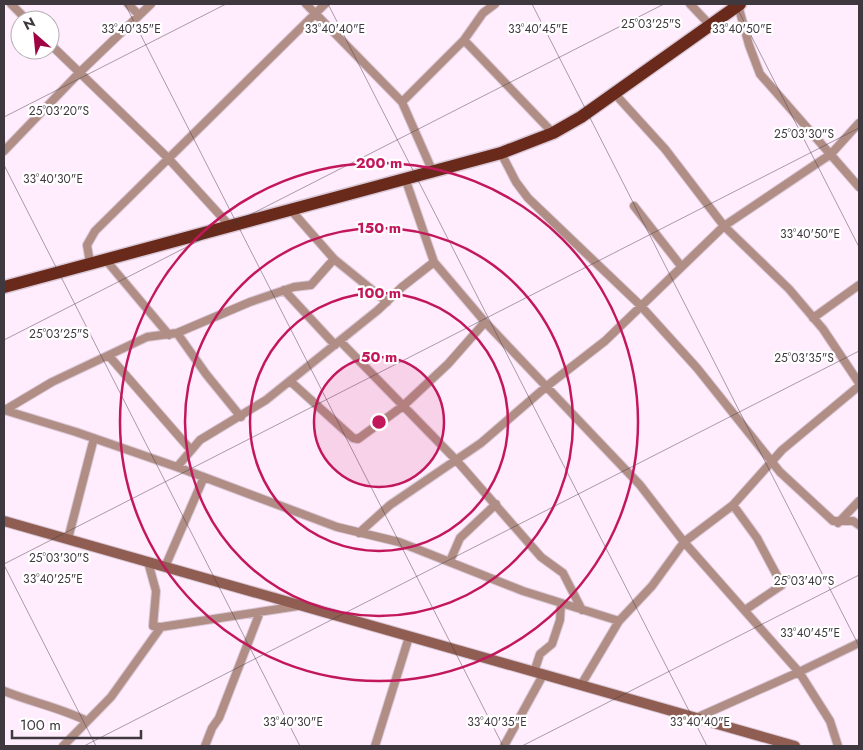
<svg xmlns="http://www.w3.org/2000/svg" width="863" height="750" font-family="Jost,sans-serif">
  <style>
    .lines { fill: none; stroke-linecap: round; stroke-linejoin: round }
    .minor-casing { stroke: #d9c8d7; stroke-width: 10 }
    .secondary-casing { stroke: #d9c8d7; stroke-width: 12 }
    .trunk-casing { stroke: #d9c8d7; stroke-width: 15 }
    .minor { stroke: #b18e85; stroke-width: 8 }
    .secondary { stroke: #8f5d51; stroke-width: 10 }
    .trunk { stroke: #692a1b; stroke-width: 12 }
    .ticks { fill: none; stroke: #3f383e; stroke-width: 1; stroke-opacity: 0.45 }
    .ring { fill: none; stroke: #c2185b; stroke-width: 2.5 }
    .ticks-label { font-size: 12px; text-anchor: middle; fill: #3f383e; stroke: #fff; stroke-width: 4.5; stroke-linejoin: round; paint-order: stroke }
    .centre { fill: #c2185b; stroke: #fff; stroke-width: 2.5 }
    .ring-label { font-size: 15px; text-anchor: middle; font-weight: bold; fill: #c2185b; stroke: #fff; stroke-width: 4.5; stroke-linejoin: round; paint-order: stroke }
  </style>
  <rect width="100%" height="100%" fill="#ffecfd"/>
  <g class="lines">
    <defs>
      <path id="minor" d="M11,4L27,20
        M128,4L139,15
        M306,4L402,102L432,170
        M690,4L710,25
        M738,5L749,45L760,74L859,187
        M464,40L553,133
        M50,44L168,158L229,225
        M615,94L665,149L724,226L789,289L823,329L859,383
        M402,102L464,40L483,13L495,4
        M4,151L79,73L151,4
        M501,153L516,182L528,198L640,305L697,368L780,472L833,521H853L859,525
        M405,178L434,262L485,322L640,485L684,542L799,672L830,721L838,746
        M634,206L681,266
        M290,209L334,259L387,302
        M105,259L169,335
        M90,263L87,245L95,231L325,4
        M284,290L335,345
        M813,318L859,285
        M177,333L206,374L241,417
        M340,341L457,461L541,557L563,573L582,610
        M109,356L190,449
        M290,381L353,438L358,439L403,406L448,364L485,322
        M4,410L76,432L177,467L337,527L399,542L523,591L619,621
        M5,410L52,382L147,337L177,333L250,302L294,287L311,285L334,259
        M177,467L200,440L266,400L378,310L402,287L434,262
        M733,505L757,538L782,585L745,610
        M838,523L859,501
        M359,533L390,505L481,443L547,386L605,341L724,226L831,154L859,123
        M68,539L94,438
        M450,561L460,538L496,504
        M148,562L156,591L153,626L161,627
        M165,567L204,477
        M534,672L540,654L552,644L560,620L561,603
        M581,685L619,621L652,586L684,542L733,505L782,450L859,386
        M4,691C31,702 61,708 87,721
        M696,718L799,672L859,643
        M63,746L111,697L161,627L298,606
        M205,746L212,728L219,718L260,612
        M375,746L409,637
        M504,746L543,675"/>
      <path id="secondary" d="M4,521L795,746"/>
      <path id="trunk" d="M4,287L501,153L553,133L581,117L740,4"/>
    </defs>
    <!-- minor casing -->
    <use href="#minor" class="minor-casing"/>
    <!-- secondary casing -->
    <use href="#secondary" class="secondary-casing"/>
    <!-- trunk casing -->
    <use href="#trunk" class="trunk-casing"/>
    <!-- minor -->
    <use href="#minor" class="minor"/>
    <!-- secondary -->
    <use href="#secondary" class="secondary"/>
    <!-- trunk -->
    <use href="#trunk" class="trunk"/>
  </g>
  <!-- ticks -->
  <path class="ticks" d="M125,4L503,746M328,4L707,746M532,4L859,646M735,4L859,247M4,117L226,4M4,165L300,746M4,340L664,4M4,564L859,128M4,565L96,746M84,746L859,351M522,746L859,575"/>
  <!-- distance rings -->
  <circle cx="379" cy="422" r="65" fill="#c2185b" fill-opacity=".12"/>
  <g class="ring">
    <circle cx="379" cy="422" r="65"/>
    <circle cx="379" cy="422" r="129"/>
    <circle cx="379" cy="422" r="194"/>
    <circle cx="379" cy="422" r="259"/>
  </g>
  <g class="ticks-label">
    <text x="651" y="28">25°03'25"S</text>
    <text x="131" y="33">33°40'35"E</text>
    <text x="335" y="33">33°40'40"E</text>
    <text x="538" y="33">33°40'45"E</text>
    <text x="742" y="33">33°40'50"E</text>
    <text x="59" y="115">25°03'20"S</text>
    <text x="804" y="138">25°03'30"S</text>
    <text x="53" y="183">33°40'30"E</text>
    <text x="810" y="238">33°40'50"E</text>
    <text x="59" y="338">25°03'25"S</text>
    <text x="804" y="362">25°03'35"S</text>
    <text x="59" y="562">25°03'30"S</text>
    <text x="53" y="583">33°40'25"E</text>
    <text x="804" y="585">25°03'40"S</text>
    <text x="810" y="637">33°40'45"E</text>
    <text x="293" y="726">33°40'30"E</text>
    <text x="497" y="726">33°40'35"E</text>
    <text x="700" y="726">33°40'40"E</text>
  </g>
  <circle cx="379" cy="422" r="8" class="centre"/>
  <g class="ring-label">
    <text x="379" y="168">200 m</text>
    <text x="379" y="233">150 m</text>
    <text x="379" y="298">100 m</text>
    <text x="379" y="362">50 m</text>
  </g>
  <!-- border -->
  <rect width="863" height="750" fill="none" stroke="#3f383e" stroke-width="10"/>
  <!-- north arrow -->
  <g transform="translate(35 35) rotate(333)"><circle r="24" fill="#ffffff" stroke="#b2afb2"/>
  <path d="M0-4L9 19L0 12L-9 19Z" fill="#a00344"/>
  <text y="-8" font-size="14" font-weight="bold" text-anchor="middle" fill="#3f383e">N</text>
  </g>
  <!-- scale -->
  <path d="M12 730v8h129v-8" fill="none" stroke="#3f383e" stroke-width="2.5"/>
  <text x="20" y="730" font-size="15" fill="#3f383e" stroke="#ffffff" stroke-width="4" paint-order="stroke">100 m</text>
</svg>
